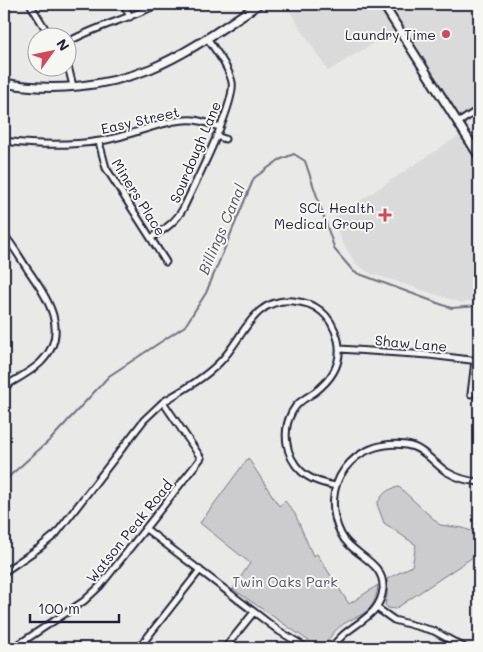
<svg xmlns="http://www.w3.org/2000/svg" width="483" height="652" font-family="Mali,sans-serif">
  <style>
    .built { fill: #dadada }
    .green { fill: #ccccce; stroke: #777784 }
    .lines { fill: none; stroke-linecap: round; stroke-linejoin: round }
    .stream { stroke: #71717f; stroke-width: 2 }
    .street-casing { stroke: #22223b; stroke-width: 9 }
    .secondary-casing { stroke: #22223b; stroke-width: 11 }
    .street { stroke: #f6f6f2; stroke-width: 5 }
    .secondary { stroke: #f6f6f2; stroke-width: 7 }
    .poi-dot { fill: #d1495b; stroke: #f6f6f2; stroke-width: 2 }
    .labels { text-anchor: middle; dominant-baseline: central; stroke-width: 4; stroke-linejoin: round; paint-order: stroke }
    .poi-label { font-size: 14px; fill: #22223b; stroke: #f6f6f2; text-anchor: end }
    .street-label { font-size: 14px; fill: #22223b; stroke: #f6f6f2 }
    .park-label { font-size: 14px; fill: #555567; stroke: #f6f6f2 }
    .water-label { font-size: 15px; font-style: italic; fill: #565668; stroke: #f6f6f2 }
  </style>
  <rect width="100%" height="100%" fill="#e9e9e7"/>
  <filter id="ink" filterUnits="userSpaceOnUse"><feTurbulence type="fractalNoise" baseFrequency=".02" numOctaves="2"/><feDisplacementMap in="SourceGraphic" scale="10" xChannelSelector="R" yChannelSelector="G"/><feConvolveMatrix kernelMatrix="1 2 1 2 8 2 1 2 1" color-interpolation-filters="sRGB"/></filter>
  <g filter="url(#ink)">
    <!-- built -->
    <path class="built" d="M285,4H479V109L458,123L398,28L328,71Z
      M464,132L479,156V299L462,303L370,273L356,264L342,242L334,218Z"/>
    <!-- green -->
    <path class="green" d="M248,458L279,506L285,501L295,514L313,556L317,554L349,604L378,585C374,621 355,611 335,631C330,636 327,643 324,648H319L233,589L250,563L200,523Z
      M399,487L440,525L463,528L474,532L479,531V553L395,609L388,608L385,605L387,595V579L412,566L416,545L384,523L377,504C383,493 387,489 399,487Z"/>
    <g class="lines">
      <!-- stream -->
      <path class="stream" d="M4,481L51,439L109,376L185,326L206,293L254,178L279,160L294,154L305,161L335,250L354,272L451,308L479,306"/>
      <defs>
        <path id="street" d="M30,4L51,38
          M124,4L130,17
          M68,42C96,26 129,19 158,4
          M68,66L73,86
          M458,123L479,109
          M216,136L225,139
          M4,141C36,145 68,146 100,141C130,137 165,118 194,120C203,121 212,125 220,127
          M99,142L106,168L166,262
          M4,235C13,245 20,258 28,270C46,296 71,331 42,361C33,371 16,379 4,387
          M151,238C165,229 176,222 184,207C195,183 236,103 232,82C228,66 216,51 207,38
          M340,349L429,355L479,361
          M471,394L475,361
          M146,529L279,631L307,648
          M4,572L39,548L56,534L144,420L163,402
          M377,608L394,620L434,631L465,648
          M13,648L84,601L100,586L201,458L163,402C183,390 203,379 219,363C244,339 251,298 293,301C303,302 313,304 321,311C330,318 335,329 338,340C343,362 332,379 315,392C306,398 297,402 292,412C282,430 285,456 301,471C310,480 323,483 335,486
          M136,648L146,639L200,570
          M225,648L254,612
          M332,648C346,624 380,620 383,589C385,561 351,555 341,534C317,486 353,438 406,445C423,447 433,463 447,472C457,478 468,481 479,482"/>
        <path id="secondary" d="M383,4L479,156
          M4,83C52,92 105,87 150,69C189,53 224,27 259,4"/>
      </defs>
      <!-- street casing -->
      <use href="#street" class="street-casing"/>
      <!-- secondary casing -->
      <use href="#secondary" class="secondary-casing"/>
      <!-- street -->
      <use href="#street" class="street"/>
      <!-- secondary -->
      <use href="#secondary" class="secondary"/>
    </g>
  </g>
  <!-- markers -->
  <g class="poi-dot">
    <circle cx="446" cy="34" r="5"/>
    <path d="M382.5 207.5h5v5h5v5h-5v5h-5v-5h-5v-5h5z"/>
  </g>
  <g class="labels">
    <!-- poi labels -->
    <g class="poi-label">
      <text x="436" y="34">Laundry Time</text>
      <text x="374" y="207">SCL Health<tspan x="374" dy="16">Medical Group</tspan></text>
    </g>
    <!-- street labels -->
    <g class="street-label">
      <text transform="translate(140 120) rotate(-13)">Easy Street</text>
      <text transform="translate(195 152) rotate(-67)">Sourdough Lane</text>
      <text transform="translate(139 197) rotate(58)">Miners Place</text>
      <text transform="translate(411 343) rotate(5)">Shaw Lane</text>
      <text transform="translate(129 531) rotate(-51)">Watson Peak Road</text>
    </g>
    <!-- park labels -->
    <g class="park-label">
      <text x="285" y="581">Twin Oaks Park</text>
    </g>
    <!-- water labels -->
    <g class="water-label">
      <text transform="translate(221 229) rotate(-67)">Billings Canal</text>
    </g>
  </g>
  <!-- margin -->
  <rect width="483" height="652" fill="none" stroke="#f6f6f2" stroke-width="20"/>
  <rect x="10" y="10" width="463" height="632" fill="none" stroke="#22223b" stroke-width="2" filter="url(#ink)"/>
  <!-- north arrow -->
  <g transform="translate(52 52) rotate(57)"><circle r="24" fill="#f6f6f2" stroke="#a1a1a9"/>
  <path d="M0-4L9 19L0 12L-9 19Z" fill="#d1495b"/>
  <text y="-8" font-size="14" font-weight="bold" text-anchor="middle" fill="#22223b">N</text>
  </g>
  <!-- scale -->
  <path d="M30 614v8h89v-8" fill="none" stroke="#22223b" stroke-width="2.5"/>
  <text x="38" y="614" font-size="15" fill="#22223b" stroke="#f6f6f2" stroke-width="4" paint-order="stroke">100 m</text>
</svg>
